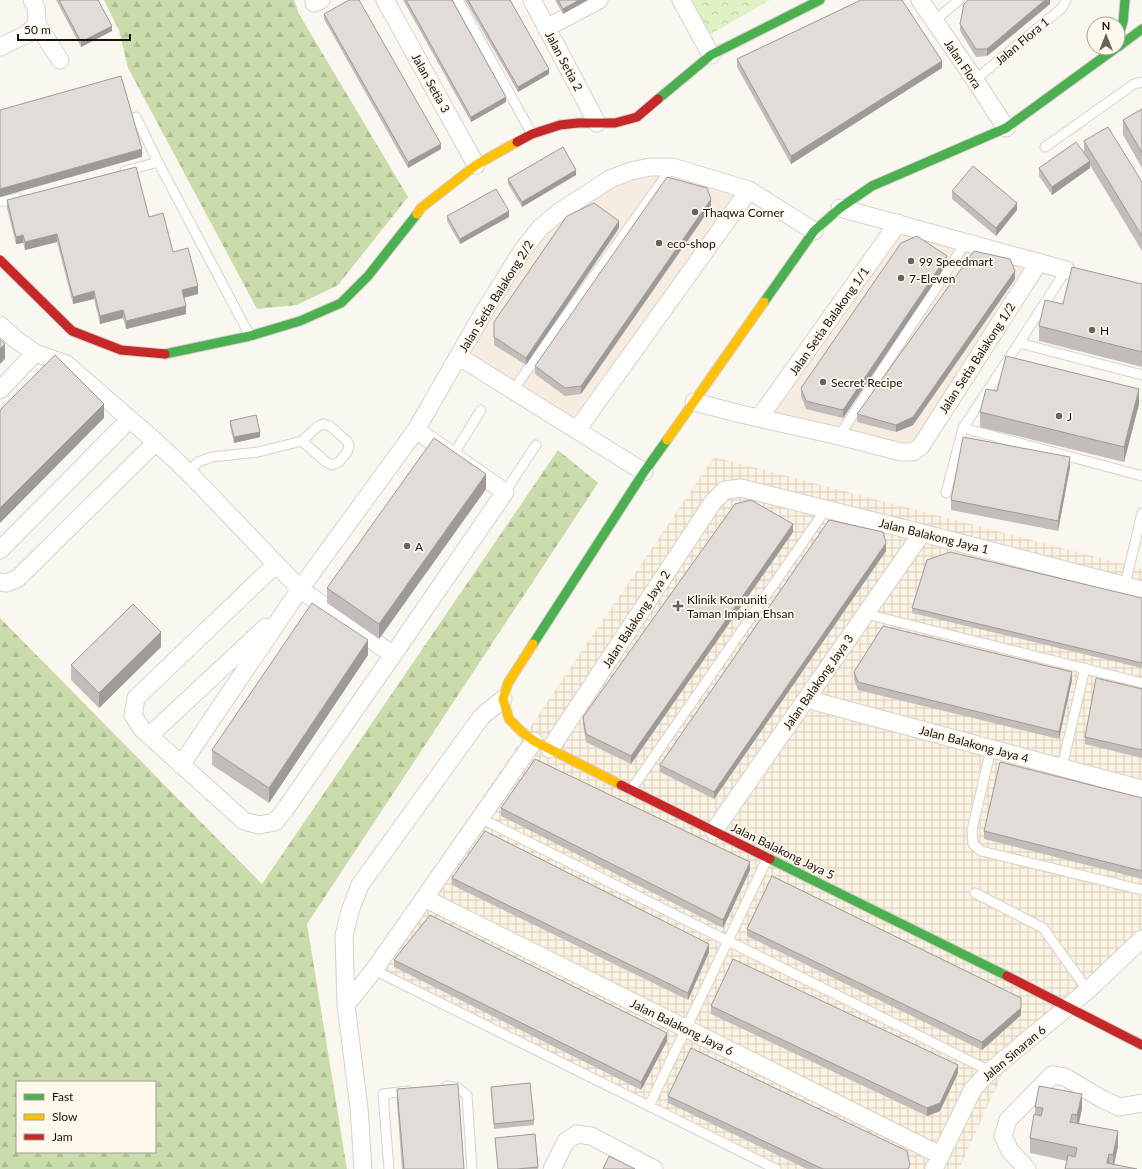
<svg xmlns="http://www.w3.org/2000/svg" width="1142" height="1169" font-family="Lato,sans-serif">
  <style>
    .commercial { fill: #f6ede0 }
    .industrial { fill: url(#industrial-grid) }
    .forest { fill: url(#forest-firs); fill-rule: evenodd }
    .park { fill: url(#park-crowns) }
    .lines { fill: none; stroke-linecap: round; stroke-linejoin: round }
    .lane-casing { stroke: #d6d2cc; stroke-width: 11 }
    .street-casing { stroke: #d6d2cc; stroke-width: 19 }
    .fast-casing { stroke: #d6d2cc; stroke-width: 11 }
    .slow-casing { stroke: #d6d2cc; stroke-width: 11 }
    .jam-casing { stroke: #d6d2cc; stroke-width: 11 }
    .lane { stroke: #fefefd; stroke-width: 9 }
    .street { stroke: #fefefd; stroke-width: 17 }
    .fast { stroke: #4caf50; stroke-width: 9 }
    .slow { stroke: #ffc107; stroke-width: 9 }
    .jam { stroke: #c62828; stroke-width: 9 }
    .wall { fill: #c2bdba }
    .shaded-wall { fill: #9e9a97 }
    .building { fill: #e2dcd8; stroke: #9e9a97 }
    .poi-dot { fill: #66625c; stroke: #fef8ed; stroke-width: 1.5 }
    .labels { text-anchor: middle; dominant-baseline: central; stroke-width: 3.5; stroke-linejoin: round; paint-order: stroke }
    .street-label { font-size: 12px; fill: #16120c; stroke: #fef8ed }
    .poi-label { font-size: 12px; fill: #16120c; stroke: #fef8ed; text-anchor: start }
  </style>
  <defs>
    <pattern id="industrial-grid" width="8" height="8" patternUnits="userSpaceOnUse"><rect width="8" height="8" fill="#fbf2e1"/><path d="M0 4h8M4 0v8" fill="none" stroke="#d6cec0"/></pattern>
    <pattern id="forest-firs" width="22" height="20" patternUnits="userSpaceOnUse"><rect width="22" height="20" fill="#cadcab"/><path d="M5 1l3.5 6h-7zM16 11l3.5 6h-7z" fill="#adbc92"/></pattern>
    <pattern id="park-crowns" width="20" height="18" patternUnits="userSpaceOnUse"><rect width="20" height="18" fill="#e0f2c5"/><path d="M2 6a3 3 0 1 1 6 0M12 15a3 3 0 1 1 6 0" fill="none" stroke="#bfcea8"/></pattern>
  </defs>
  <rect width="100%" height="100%" fill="#faf7f1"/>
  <!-- commercial -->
  <path class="commercial" d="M675,173L740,193L575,422L466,355L543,234L612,184L634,176Z
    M901,229L1029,265L914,441L905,446L769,415Z"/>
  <!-- industrial -->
  <path class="industrial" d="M714,457L1142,569V951L1071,1016L1007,1064L959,1169H766L366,968Z"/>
  <!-- forest -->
  <path class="forest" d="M104,0H294L299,14L408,197L338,285L297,305L257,309L128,68L119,30Z
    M558,450L598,483L307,924L347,1169H0V618L262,884ZM17,1082H155V1152H17Z"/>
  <!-- park -->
  <path class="park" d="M689,0H770L709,35Z"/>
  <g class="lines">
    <defs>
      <path id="lane" d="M458,0L532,134
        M934,21L959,0
        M975,80L1062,8L1066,0
        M136,117L158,162L250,336
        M1045,147L1134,84L1142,82
        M125,171L158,162
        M0,202L18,198
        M1066,270L1019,343L1142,375
        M1019,343L963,428L1142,476
        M513,390L672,167
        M839,436L966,242
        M453,455L481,410
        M188,472L198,462L212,457L258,452L302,441L317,427L323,424L330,426L347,441L349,446L347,452L339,462L332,465L326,462L302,441
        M505,492L536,445
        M946,493L963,428
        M1125,585L1142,513
        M866,614L1142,683
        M991,749L972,830L973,844L981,851L1142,890
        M1062,767L1085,668
        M631,790L826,509
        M480,818L990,1071
        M975,893L1043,928L1079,978L1087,991
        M374,970L776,1169
        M447,1086L458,1088L467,1095L472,1169
        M649,1106L768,857
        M389,1169L383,1094L408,1091"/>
      <path id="street" d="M32,0L36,7L37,24
        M385,0L476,165
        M532,0L597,123
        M681,0L711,55
        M920,0L975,80L1006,128
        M314,3L321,0
        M37,24L60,60
        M546,28L599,0
        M0,47L27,34L37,24
        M840,208L1066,270
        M0,325L14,338L35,353L66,364L156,442L188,472L300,589L393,655
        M458,356L644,472
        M0,390L35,353
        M694,402L741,414L839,436L901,452H913L921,446L1039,262
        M759,418L898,223
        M577,430L749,190
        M0,550L130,419
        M276,564L136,698L133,715L142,729L244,821L259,825L275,822L284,811L393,655L505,492L416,430
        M0,582L6,583L17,579L156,442
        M806,699L1142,789
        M149,736L266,627
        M550,749L713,502L725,490L741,488L922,533L1142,590
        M181,765L300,589L416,430L482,315L522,251L540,228L559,212L610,179L631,171L650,167H672L749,190L814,231
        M714,831L922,533
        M424,898L940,1155
        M346,1005L374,970L534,741
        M363,1169L359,1108L346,1005L344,936L350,911L360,885L482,716L503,699
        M552,1169L566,1141L577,1134L591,1136L654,1169
        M934,1169L973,1089L990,1071L1087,991L1142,939
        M1027,1169L1010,1151L1003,1136L1008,1120L1052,1075L1065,1077L1102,1099L1119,1107L1142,1103"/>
      <path id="fast" d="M1118,37L1123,22L1125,0
        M1118,47L1142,29
        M658,99L711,55L820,0
        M764,302L814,231L840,208L872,186L1006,128L1116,48
        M165,354L250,336L300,321L341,303L368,276L417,214
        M533,644L644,472L667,440
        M770,859L1007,976"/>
      <path id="slow" d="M417,214L421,208L476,165L517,142
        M667,440L764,302
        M533,644L508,683L503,699L509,719L522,732L534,741L621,785"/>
      <path id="jam" d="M517,142L532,134L560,125L578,123H615L637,117L658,99
        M0,260L72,331L121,350L165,354
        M621,785L770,859
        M1007,976L1142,1045"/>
    </defs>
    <!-- lane casing -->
    <use href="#lane" class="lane-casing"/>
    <!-- street casing -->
    <use href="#street" class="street-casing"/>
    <!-- fast casing -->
    <use href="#fast" class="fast-casing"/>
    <!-- slow casing -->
    <use href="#slow" class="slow-casing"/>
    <!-- jam casing -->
    <use href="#jam" class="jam-casing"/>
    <!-- lane -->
    <use href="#lane" class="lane"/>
    <!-- street -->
    <use href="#street" class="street"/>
    <!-- fast -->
    <use href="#fast" class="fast"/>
    <!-- slow -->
    <use href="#slow" class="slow"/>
    <!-- jam -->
    <use href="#jam" class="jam"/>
  </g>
  <!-- wall -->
  <path class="wall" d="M56,0H98L112,31L81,47Z
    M403,0H452L506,102L471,122Z
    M465,0H510L549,74L518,92Z
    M555,0H588L563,14Z
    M968,0H1050V4L987,56L976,57L960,31V24Z
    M324,14L441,149L408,168L324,19Z
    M737,59L942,68L791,164L737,67Z
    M1142,109V168L1123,135V120Z
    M1084,141L1142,182V251L1090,165V168L1052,195L1039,176V168L1084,154Z
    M576,175L522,207L508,184V179Z
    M952,191L1017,210L996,236L952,199Z
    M7,200L149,217L173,252L198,294L184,298L186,314L126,329L123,318L100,324L94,299L73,304L57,242L25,250L23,243L16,244L7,208Z
    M711,207L581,394L565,396L535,374V366Z
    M447,216L509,217L460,244L447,221Z
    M619,228L526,365L494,345V322Z
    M947,264L843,418L806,409L801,396V388Z
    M1015,279L913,425L896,432L857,422V414Z
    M1142,284V367L1039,341V326L1063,304Z
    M997,391L1139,404L1124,462L980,427V412Z
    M230,421L260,437L234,443L230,426Z
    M1070,467L1058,531L951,510V500Z
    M486,489L379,639L327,603V588Z
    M793,532L631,764L586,742L583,725V717Z
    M886,551L714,799L660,772V765Z
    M1142,598V668L912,613V608Z
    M161,647L99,708L71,680V665Z
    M368,655L269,803L212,765V750Z
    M854,672L1072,680L1059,739L858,690L854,680Z
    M1142,689V758L1085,744V737Z
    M1142,798V879L984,839V831Z
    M501,808L750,870L723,928L501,816Z
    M452,878L709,952L688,1000L452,885Z
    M747,929L1021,1015L982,1050L747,936Z
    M394,960L667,1041L641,1090L394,967Z
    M711,1006L958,1073L940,1111L927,1116L711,1014Z
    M491,1087L534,1120V1125L494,1129Z
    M397,1089L464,1169H402L397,1103Z
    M668,1096L910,1169H807L668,1103Z
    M1035,1107L1082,1109L1079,1123L1118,1146L1114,1165L1067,1161L1030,1153V1138L1035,1115Z
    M535,1134L538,1169H498L495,1138Z"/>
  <!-- shaded-wall -->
  <path class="shaded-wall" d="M579,0H588L563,14V9Z
    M1045,0H1050V4L987,56V49Z
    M112,26V31L81,47V42Z
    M942,61V68L791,164V156Z
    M549,69V74L518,92V87Z
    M506,97V102L471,122V117Z
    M441,144V149L408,168V162Z
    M142,149V157L0,197V189Z
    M1090,161V168L1052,195V187Z
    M576,170V175L522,207V202Z
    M711,199V207L581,394V386Z
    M1017,203V210L996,236V228Z
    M509,211V217L460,244V239Z
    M619,221V228L526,365V358Z
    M57,234V242L25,250V242Z
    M23,235V243L16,244V237Z
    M947,256V264L843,418V410Z
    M1015,271V279L913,425L896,432V425Z
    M198,286V294L182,298V290Z
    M94,291V299L73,304V297Z
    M186,306V314L126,329V321Z
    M123,310V318L100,324V316Z
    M5,344V359L0,364V349Z
    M1139,389V404L1124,462V447Z
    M104,404V418L0,523V508Z
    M260,432V437L234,443V437Z
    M1070,457V467L1058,531V521Z
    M486,474V489L379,639V624Z
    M793,524V532L631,764V756Z
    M886,543V551L714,799V792Z
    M161,632V647L99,708V693Z
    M368,640V655L269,803V788Z
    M1072,672V680L1059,739V732Z
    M750,862V870L723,928V920Z
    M709,944V952L688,1000V993Z
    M1021,998V1015L982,1050V1042Z
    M667,1033V1041L641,1090V1082Z
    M958,1065V1073L940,1111L927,1116V1108Z
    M1082,1094V1109L1077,1130V1115Z
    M1118,1131V1146L1113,1169V1155Z
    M1109,1154V1169L1107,1163Z"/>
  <!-- building -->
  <path class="building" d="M59,0H98L112,26L81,42Z
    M349,0H359L441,144L408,162L324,14Z
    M406,0H452L506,97L471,117Z
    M468,0H510L549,69L518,87Z
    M558,0H579L563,9Z
    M861,0H902L942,61L791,156L737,59Z
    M968,0H1045L987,49H976L960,24L964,4Z
    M121,76L142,149L0,189V110Z
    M1142,109V153L1123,120Z
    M1108,127L1142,182V236L1084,141Z
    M1076,142L1090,161L1052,187L1039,168Z
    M563,147L576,170L522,202L508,179Z
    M973,166L1017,203L996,228L952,191Z
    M136,167L149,217L163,213L173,252L188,248L198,286L182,290L186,306L126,321L123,310L100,316L94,291L73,297L57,234L25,242L23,235L16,237L7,200Z
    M667,177L707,188L711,199L581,386L565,388L535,366Z
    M496,189L509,211L460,239L447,216Z
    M594,203L619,221L526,358L494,337V322L567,216Z
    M917,236L947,256L843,410L806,401L801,388L901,243Z
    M974,251L1010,259L1015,271L913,417L896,425L857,414Z
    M1072,267L1142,284V352L1039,326L1045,300L1063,304Z
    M0,339L5,344L0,349Z
    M55,355L104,404L0,508V410Z
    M1006,356L1139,389L1124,447L980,412L986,389L997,391Z
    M256,415L260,432L234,437L230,421Z
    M963,437L1070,457L1058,521L951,500Z
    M434,438L486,474L379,624L327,588Z
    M751,500L793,524L631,756L586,734L583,717L735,504Z
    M829,520L883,532L886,543L714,792L660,765Z
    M950,552L1142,598V663L912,608L927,560Z
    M312,603L368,640L269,788L212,750Z
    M133,604L161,632L99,693L71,665Z
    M883,626L1072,672L1059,732L858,682L854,672Z
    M1096,678L1142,689V750L1085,737Z
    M535,759L750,862L723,920L501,808Z
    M1000,762L1142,798V871L984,831Z
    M485,831L709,944L688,993L452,878Z
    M772,876L1021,998V1008L982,1042L747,929Z
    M430,915L667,1033L641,1082L394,960Z
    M733,959L958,1065L940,1103L927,1108L711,1006Z
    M691,1048L907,1151L910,1165L908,1169H823L668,1096Z
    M530,1083L534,1120L494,1124L491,1087Z
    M458,1084L464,1169H404L397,1089Z
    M1039,1086L1082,1094L1077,1115L1072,1114L1070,1122L1118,1131L1113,1155L1109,1154L1107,1163L1137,1169H1065L1068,1155L1075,1157L1077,1148L1030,1138L1034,1114L1041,1116L1043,1108L1035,1107Z
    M535,1134L538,1167L517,1169H498L495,1138Z
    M609,1156L635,1169H603Z"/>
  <!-- markers -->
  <g class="poi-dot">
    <circle cx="695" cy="212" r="4"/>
    <circle cx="659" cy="243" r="4"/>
    <circle cx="911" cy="261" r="4"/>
    <circle cx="901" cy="278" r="4"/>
    <circle cx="1092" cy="330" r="4"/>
    <circle cx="823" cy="382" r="4"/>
    <circle cx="1059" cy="416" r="4"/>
    <circle cx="407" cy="546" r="4"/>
    <path d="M676 600h4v4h4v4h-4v4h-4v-4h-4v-4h4z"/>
  </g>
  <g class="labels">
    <!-- street labels -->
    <g class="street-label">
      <text transform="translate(1022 41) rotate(-40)">Jalan Flora 1</text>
      <text transform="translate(564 61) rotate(62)">Jalan Setia 2</text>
      <text transform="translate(963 64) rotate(56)">Jalan Flora</text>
      <text transform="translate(431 83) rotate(61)">Jalan Setia 3</text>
      <text transform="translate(496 296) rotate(-58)">Jalan Setia Balakong 2/2</text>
      <text transform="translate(829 321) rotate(-55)">Jalan Setia Balakong 1/1</text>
      <text transform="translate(977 358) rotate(-57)">Jalan Setia Balakong 1/2</text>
      <text transform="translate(934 536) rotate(14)">Jalan Balakong Jaya 1</text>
      <text transform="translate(636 619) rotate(-57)">Jalan Balakong Jaya 2</text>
      <text transform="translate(818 682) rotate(-55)">Jalan Balakong Jaya 3</text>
      <text transform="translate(974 744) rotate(15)">Jalan Balakong Jaya 4</text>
      <text transform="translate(783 851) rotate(26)">Jalan Balakong Jaya 5</text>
      <text transform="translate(682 1027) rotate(26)">Jalan Balakong Jaya 6</text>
      <text transform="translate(1014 1053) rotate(-40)">Jalan Sinaran 6</text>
    </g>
    <!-- poi labels -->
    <g class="poi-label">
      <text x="703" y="212">Thaqwa Corner</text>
      <text x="667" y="243">eco-shop</text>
      <text x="919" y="261">99 Speedmart</text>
      <text x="909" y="278">7-Eleven</text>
      <text x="1100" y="330">H</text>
      <text x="831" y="382">Secret Recipe</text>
      <text x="1067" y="416">J</text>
      <text x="415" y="546">A</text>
      <text x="687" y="599">Klinik Komuniti<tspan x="687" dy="14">Taman Impian Ehsan</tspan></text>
    </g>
  </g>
  <!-- legend -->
  <rect x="16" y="1081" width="140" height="72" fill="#fef8ed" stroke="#a19c93"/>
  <rect x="24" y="1094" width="20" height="6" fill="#4caf50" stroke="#a19c93"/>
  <text x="52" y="1101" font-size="12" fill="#16120c">Fast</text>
  <rect x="24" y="1114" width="20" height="6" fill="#ffc107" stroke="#a19c93"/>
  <text x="52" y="1121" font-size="12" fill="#16120c">Slow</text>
  <rect x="24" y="1134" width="20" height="6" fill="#c62828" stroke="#a19c93"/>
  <text x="52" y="1141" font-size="12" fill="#16120c">Jam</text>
  <!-- north arrow -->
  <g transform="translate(1106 36)"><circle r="19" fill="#fef8ed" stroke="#a19c93"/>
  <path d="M0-3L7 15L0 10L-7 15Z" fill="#66625c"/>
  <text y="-6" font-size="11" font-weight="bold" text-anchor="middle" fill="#16120c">N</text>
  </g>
  <!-- scale -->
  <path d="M18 34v6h112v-6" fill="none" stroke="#16120c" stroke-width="2"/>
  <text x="24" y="34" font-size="12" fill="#16120c" stroke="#fef8ed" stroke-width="3" paint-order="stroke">50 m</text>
</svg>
